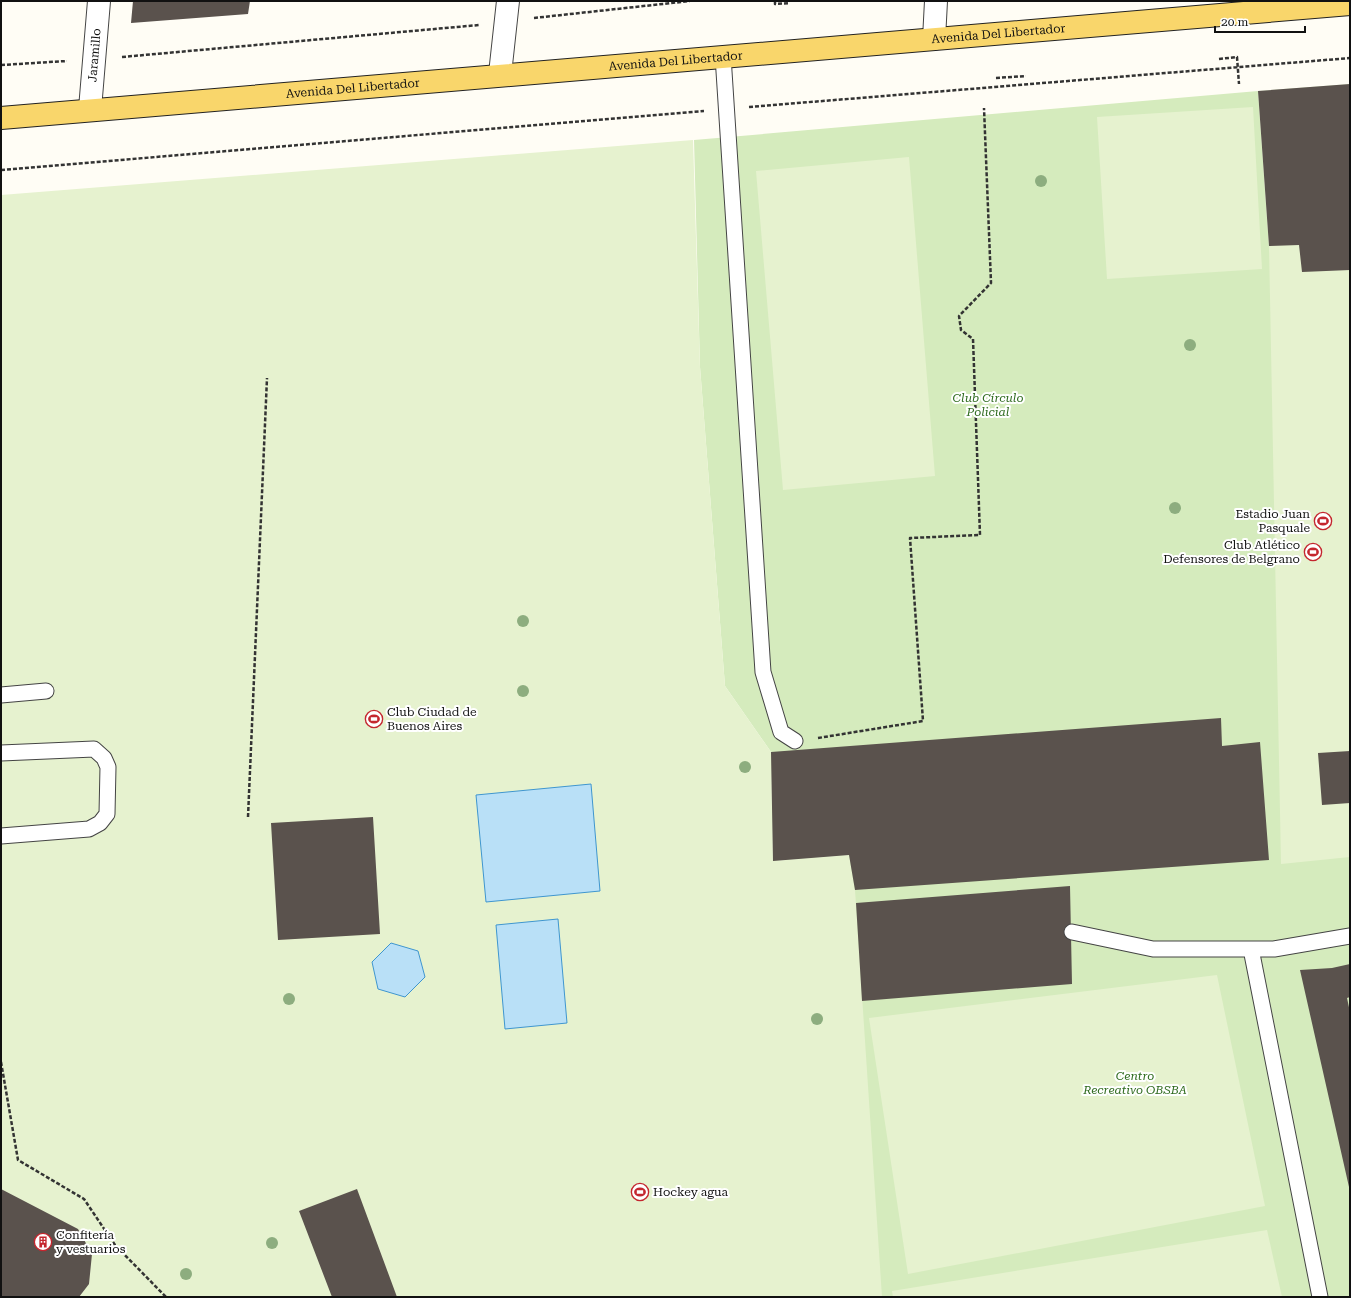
<svg xmlns="http://www.w3.org/2000/svg" width="1351" height="1298" font-family="'Roboto Serif',serif">
  <style>
    .green { fill: #d5ebbd }
    .pitch { fill: #e6f2cf }
    .water { fill: #b9e0f7; stroke: #3f96cf }
    .building { fill: #5a524d }
    .lines { fill: none; stroke-linecap: round; stroke-linejoin: round }
    .service-casing { stroke: #444; stroke-width: 17 }
    .minor-casing { stroke: #444; stroke-width: 24 }
    .primary-casing { stroke: #222; stroke-width: 24 }
    .path { stroke: #333; stroke-width: 2.5; stroke-dasharray: 4 2; stroke-linecap: butt }
    .service { stroke: #fff; stroke-width: 15 }
    .minor { stroke: #fff; stroke-width: 22 }
    .primary { stroke: #f9d66b; stroke-width: 22 }
    .tree { fill: #8dad7f }
    .labels { text-anchor: middle; dominant-baseline: central; stroke-width: 4; stroke-linejoin: round; paint-order: stroke }
    .street-label { font-size: 12px; fill: #111; stroke: #fff }
    .park-label { font-size: 12px; font-style: italic; fill: #2f6b1f; stroke: #fff }
    .poi-label { font-size: 12px; fill: #111; stroke: #fff; text-anchor: start }
  </style>
  <rect width="100%" height="100%" fill="#fffdf5"/>
  <!-- green -->
  <path class="green" d="M1258,91L1269,246L1350,851V1297H881L849,855L773,861L771,752L725,686L700,367L694,140Z"/>
  <!-- pitch -->
  <path class="pitch" d="M1350,84V857L1281,864L1269,246L1258,91Z
    M1253,107L1262,269L1107,279L1097,117Z
    M693,140L700,367L725,686L771,752L773,861L849,855L855,890L882,1297H1V195Z
    M909,157L935,476L783,490L756,171Z
    M1217,975L1265,1206L908,1274L869,1018Z
    M1267,1230L1282,1297H893L892,1291Z"/>
  <!-- water -->
  <path class="water" d="M591,784L600,891L486,902L476,795Z
    M558,919L567,1023L505,1029L496,925Z
    M391,943L418,951L425,977L405,997L378,989L372,962Z"/>
  <!-- building -->
  <path class="building" d="M133,1H250L248,14L131,23Z
    M1350,84V270L1302,272L1299,245L1269,246L1258,91Z
    M1221,718L1222,746L1260,742L1269,860L855,890L849,855L773,861L771,752Z
    M1350,751V803L1322,805L1318,753Z
    M373,817L380,934L278,940L271,823Z
    M1070,886L1072,984L862,1001L856,903Z
    M1350,964V997L1347,998L1350,1012L1349,1187L1300,970L1332,968Z
    M1,1189L78,1229L92,1254L89,1284L79,1297H1Z
    M357,1189L397,1297H332L299,1211Z"/>
  <g class="lines">
    <defs>
      <path id="service" d="M723,56L763,672L781,732L795,741
        M1,695L46,691
        M1,753L94,749L104,758L108,767L107,814L100,823L89,829L1,836
        M1072,932L1153,949H1274L1350,936
        M1251,949L1320,1297"/>
      <g id="minor">
        <path d="M934,39L936,1"/>
        <path d="M500,74L508,1"/>
        <path id="s1" d="M90,109L99,1"/>
      </g>
      <g id="primary">
        <path id="s2" d="M1,118L1350,4"/>
      </g>
    </defs>
    <!-- service casing -->
    <use href="#service" class="service-casing"/>
    <!-- minor casing -->
    <use href="#minor" class="minor-casing"/>
    <!-- primary casing -->
    <use href="#primary" class="primary-casing"/>
    <!-- path -->
    <path class="path" d="M775,1V4L790,3
      M534,18L690,1
      M122,57L479,25
      M1219,59L1237,57L1239,84
      M1,65L67,61
      M996,78L1026,76
      M749,107L1350,58
      M1,170L704,111
      M818,738L923,721L910,538L980,535L973,339L961,330L959,316L991,283L984,108
      M248,817L267,378
      M1,1062L18,1160L84,1199L115,1245L166,1297"/>
    <!-- service -->
    <use href="#service" class="service"/>
    <!-- minor -->
    <use href="#minor" class="minor"/>
    <!-- primary -->
    <use href="#primary" class="primary"/>
  </g>
  <!-- trees -->
  <g class="tree">
    <circle cx="1041" cy="181" r="6"/>
    <circle cx="1190" cy="345" r="6"/>
    <circle cx="1175" cy="508" r="6"/>
    <circle cx="523" cy="621" r="6"/>
    <circle cx="523" cy="691" r="6"/>
    <circle cx="745" cy="767" r="6"/>
    <circle cx="289" cy="999" r="6"/>
    <circle cx="817" cy="1019" r="6"/>
    <circle cx="272" cy="1243" r="6"/>
    <circle cx="186" cy="1274" r="6"/>
  </g>
  <!-- icons -->
  <defs>
    <symbol id="stadium-ring" viewBox="-11 -11 22 22"><circle r="9.5" fill="#fff" stroke="#c4262e" stroke-width="1.5"/><path d="M0-5a6.5 5 0 1 0 0 10a6.5 5 0 1 0 0-10ZM-3.5-1.8h7v3.6h-7Z" fill="#c4262e"/></symbol>
    <symbol id="building-ring" viewBox="-11 -11 22 22"><circle r="9.5" fill="#fff" stroke="#c4262e" stroke-width="1.5"/><path d="M-4-6H4V6H1V3H-1V6H-4ZM-2.5-4.3h1.7v1.8h-1.7ZM.8-4.3h1.7v1.8H.8ZM-2.5-1h1.7V.8h-1.7ZM.8-1h1.7V.8H.8Z" fill="#c4262e"/></symbol>
  </defs>
  <g fill-rule="evenodd">
    <use href="#stadium-ring" x="1313" y="511" width="20" height="20"/>
    <use href="#stadium-ring" x="1303" y="542" width="20" height="20"/>
    <use href="#stadium-ring" x="364" y="709" width="20" height="20"/>
    <use href="#stadium-ring" x="630" y="1182" width="20" height="20"/>
    <use href="#building-ring" x="33" y="1232" width="20" height="20"/>
  </g>
  <g class="labels">
    <!-- street labels -->
    <g class="street-label">
      <text stroke="none"><textPath href="#s2" startOffset="1001">Avenida Del Libertador</textPath></text>
      <text stroke="none"><textPath href="#s1" startOffset="54">Jaramillo</textPath></text>
      <text stroke="none"><textPath href="#s2" startOffset="677">Avenida Del Libertador</textPath></text>
      <text stroke="none"><textPath href="#s2" startOffset="353">Avenida Del Libertador</textPath></text>
    </g>
    <!-- park labels -->
    <g class="park-label">
      <text x="988" y="398">Club Círculo<tspan x="988" dy="14">Policial</tspan></text>
      <text x="1135" y="1076">Centro<tspan x="1135" dy="14">Recreativo OBSBA</tspan></text>
    </g>
    <!-- poi labels -->
    <g class="poi-label">
      <text x="1310" y="514" text-anchor="end">Estadio Juan<tspan x="1310" dy="14">Pasquale</tspan></text>
      <text x="1300" y="545" text-anchor="end">Club Atlético<tspan x="1300" dy="14">Defensores de Belgrano</tspan></text>
      <text x="387" y="712">Club Ciudad de<tspan x="387" dy="14">Buenos Aires</tspan></text>
      <text x="653" y="1192">Hockey agua</text>
      <text x="56" y="1235">Confitería<tspan x="56" dy="14">y vestuarios</tspan></text>
    </g>
  </g>
  <!-- border -->
  <rect width="1351" height="1298" fill="none" stroke="#111111" stroke-width="4"/>
  <!-- scale -->
  <path d="M1215 26v6h90v-6" fill="none" stroke="#111111" stroke-width="2"/>
  <text x="1221" y="26" font-size="12" fill="#111111" stroke="#ffffff" stroke-width="3" paint-order="stroke">20 m</text>
</svg>
